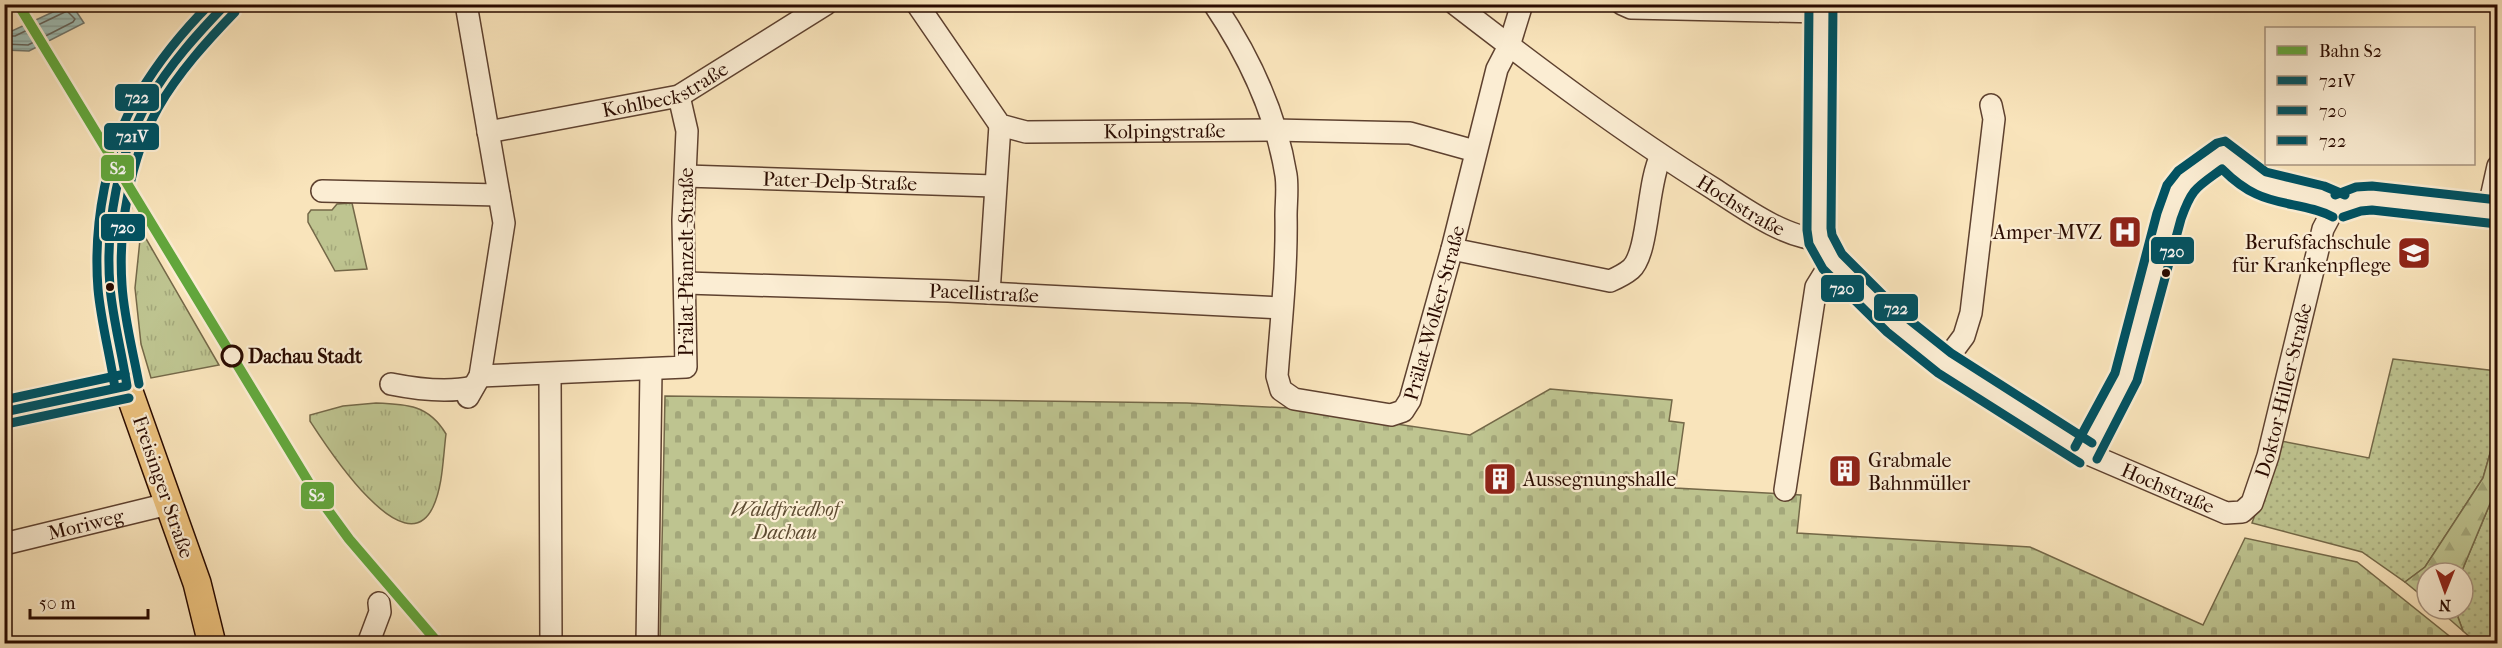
<svg xmlns="http://www.w3.org/2000/svg" width="2502" height="648" font-family="'IM FELL French Canon',serif">
  <style>
    .grass { fill: url(#grass-dots); stroke: #746848; stroke-width: 1.5 }
    .forest { fill: url(#forest-firs); stroke: #746848; stroke-width: 1.5 }
    .cemetery { fill: url(#cemetery-stones); stroke: #746848; stroke-width: 1.5 }
    .park { fill: url(#park-tufts); stroke: #746848; stroke-width: 1.5 }
    .water { fill: url(#water-rules); stroke: #70766d; stroke-width: 1.5 }
    .lines { fill: none; stroke-linecap: round; stroke-linejoin: round }
    .shore { stroke: #64645b; stroke-width: 1.5 }
    .minor-casing { stroke: #5e412f; stroke-width: 24 }
    .major-casing { stroke: #2a0b00; stroke-width: 30 }
    .minor { stroke: #fbedd3; stroke-width: 21 }
    .major { stroke: #ecc27e; stroke-width: 27 }
    .bus-1-casing { stroke: #fbedd3; stroke-width: 14 }
    .bus-2-casing { stroke: #fbedd3; stroke-width: 14 }
    .bus-3-casing { stroke: #fbedd3; stroke-width: 14 }
    .bus-1 { stroke: #005262; stroke-width: 9 }
    .bus-2 { stroke: #005262; stroke-width: 9 }
    .bus-3 { stroke: #005262; stroke-width: 9 }
    .rail-1-casing { stroke: #fbedd3; stroke-width: 15 }
    .rail-1 { stroke: #62a73c; stroke-width: 10 }
    .bus-dot { fill: #2a0b00; stroke: #fbedd3; stroke-width: 2 }
    .stop-dot { fill: #fbedd3; stroke: #2a0b00; stroke-width: 3 }
    .labels { text-anchor: middle; dominant-baseline: central; stroke-width: 4.5; stroke-linejoin: round; paint-order: stroke }
    .street-label { font-size: 20px; fill: #2a0b00; stroke: #fbedd3 }
    .poi-label { font-size: 20px; fill: #2a0b00; stroke: #fbedd3; text-anchor: end }
    .stop-label { font-size: 20px; font-weight: bold; fill: #2a0b00; stroke: #fbedd3; text-anchor: start }
    .park-label { font-size: 20px; font-style: italic; fill: #5e4c32; stroke: #fbedd3 }
    .line-badge { stroke: #fbedd3; stroke-width: 2 }
    .badge-label { font-size: 16px; text-anchor: middle; font-weight: bold; fill: #fff }
  </style>
  <defs>
    <pattern id="grass-dots" width="8" height="8" patternUnits="userSpaceOnUse" patternTransform="scale(1.5)"><rect width="8" height="8" fill="#bec490"/><path d="M2 2h.1M6 6h.1" fill="none" stroke="#a3a77a" stroke-width="1.8" stroke-linecap="round"/></pattern>
    <pattern id="forest-firs" width="22" height="20" patternUnits="userSpaceOnUse" patternTransform="scale(1.5)"><rect width="22" height="20" fill="#bec490"/><path d="M5 1l3.5 6h-7zM16 11l3.5 6h-7z" fill="#a3a77a"/></pattern>
    <pattern id="cemetery-stones" width="16" height="16" patternUnits="userSpaceOnUse" patternTransform="scale(1.5)"><rect width="16" height="16" fill="#bec490"/><path d="M2 7V4a2 2 0 0 1 4 0v3zM10 15v-3a2 2 0 0 1 4 0v3z" fill="#a3a77a"/></pattern>
    <pattern id="park-tufts" width="24" height="20" patternUnits="userSpaceOnUse" patternTransform="scale(1.5)"><rect width="24" height="20" fill="#bec490"/><path d="M3 7l-1-3M5 7V3M7 7l1-3M15 17l-1-3M17 17v-4M19 17l1-3" fill="none" stroke="#a3a77a"/></pattern>
    <pattern id="water-rules" width="6" height="5" patternUnits="userSpaceOnUse" patternTransform="scale(1.5)"><rect width="6" height="5" fill="#9fbeb6"/><path d="M0 2.5h6" fill="none" stroke="#89a29b"/></pattern>
  </defs>
  <rect width="100%" height="100%" fill="#f9e4bb"/>
  <filter id="stains"><feTurbulence type="fractalNoise" baseFrequency=".00333" numOctaves="4"/><feColorMatrix values="0 0 0 0 .2 0 0 0 0 .09 0 0 0 0 .02 0 0 0 .5 -.17"/></filter>
  <radialGradient id="worn" r=".72"><stop offset=".6" stop-color="#630" stop-opacity="0"/><stop offset="1" stop-color="#630" stop-opacity=".3"/></radialGradient>
  <!-- grass -->
  <path class="grass" d="M2393,359L2497,371V429L2483,478L2425,567L2405,582L2362,552L2252,523L2281,441L2369,458Z
    M2497,487V643H2477L2463,631L2455,609H2463V573H2461Z"/>
  <!-- forest -->
  <path class="forest" d="M2497,429V487L2461,573H2427V600L2405,582L2425,567L2483,478Z
    M2438,609H2455L2463,631Z"/>
  <!-- cemetery -->
  <path class="cemetery" d="M1550,389L1672,400L1669,421L1684,423L1675,488L1801,495L1797,533L2030,547L2203,625L2245,538L2357,562L2458,643L660,644L665,396L1187,403L1289,408L1470,435Z"/>
  <!-- park -->
  <path class="park" d="M352,203L367,269L335,271L308,222V214L311,210H332L337,204Z
    M141,230L219,365L151,378L141,344L135,288Z
    M376,403C407,404 429,405 446,434C443,457 443,486 433,507C404,568 325,444 310,421V415L343,406Z"/>
  <!-- water -->
  <path class="water" d="M68,5H72L84,23L29,51L5,50V30L12,31Z"/>
  <g class="lines">
    <!-- shore -->
    <path class="shore" d="M4,36H15L67,11L75,19L73,22L28,45L4,44"/>
    <defs>
      <g id="minor">
        <path d="M466,4L504,223L480,376L468,397"/>
        <path id="s1" d="M917,4L1000,125L1026,132L1274,130L1410,133L1475,151"/>
        <path id="s2" d="M1214,4C1249,56 1276,113 1286,175C1288,188 1286,203 1286,216C1287,269 1281,323 1277,376L1281,390L1294,399L1391,415L1403,411L1410,400L1452,249L1497,69L1509,46L1522,4"/>
        <path id="s3" d="M1455,4C1539,69 1624,133 1714,189C1742,207 1786,239 1820,239"/>
        <path d="M1622,4L1631,8L1821,12"/>
        <path id="s4" d="M1821,4L1819,229L1820,239L1832,261L1894,323L1944,363L2086,453L2226,513L2242,512L2252,503L2268,456L2323,229L2332,212L2339,206L2359,199L2498,212"/>
        <path id="s5" d="M488,132L679,96L826,4"/>
        <path id="s6" d="M686,176L994,186"/>
        <path d="M322,191L499,195"/>
        <path d="M2488,211L2498,166"/>
        <path d="M1452,249L1610,281C1617,278 1625,274 1631,269C1649,253 1647,182 1661,156"/>
        <path id="s7" d="M686,283L948,291L1281,308"/>
        <path d="M989,293L1000,125"/>
        <path d="M1944,363L1964,336L1971,313L1994,119L1991,105"/>
        <path d="M550,374L551,644"/>
        <path d="M480,376L686,367L683,220L687,131L679,96"/>
        <path d="M391,384C416,389 448,393 473,387"/>
        <path d="M4,412L127,386"/>
        <path d="M2086,453L2126,377L2160,256L2169,216L2178,190L2185,181L2223,153C2236,166 2249,180 2267,186C2294,194 2314,191 2339,206"/>
        <path d="M1785,490L1816,287L1832,261"/>
        <path id="s8" d="M4,544L168,504"/>
        <path d="M368,644L380,612L379,603"/>
        <path d="M647,644L651,370"/>
      </g>
      <path id="major" d="M212,644L197,583L127,386L110,287V260L122,173L131,141L149,102L205,25L227,4"/>
    </defs>
    <!-- minor casing -->
    <use href="#minor" class="minor-casing"/>
    <!-- major casing -->
    <use href="#major" class="major-casing"/>
    <!-- minor -->
    <use href="#minor" class="minor"/>
    <!-- major -->
    <use href="#major" class="major"/>
    <defs>
      <path id="bus-1" d="M127,386C122,353 113,320 110,287C105,226 118,153 149,100C169,65 198,33 226,4
        M4,412L127,386"/>
      <path id="bus-2" d="M1809,4L1807,230L1809,244L1823,269L1887,332L1938,373L2080,463
        M2343,217L2361,211L2372,210L2497,224
        M139,384C133,351 124,318 122,285C118,227 130,159 158,108C178,73 207,41 235,12
        M6,424L129,398
        M2097,459L2137,381L2181,219C2192,188 2196,188 2222,169C2232,179 2243,188 2256,194C2281,206 2309,204 2333,217"/>
      <path id="bus-3" d="M1833,4L1831,228L1832,235L1842,254L1902,314L1951,353L2092,443
        M2335,195L2356,187L2372,186L2498,200
        M115,388C110,355 101,322 98,289C93,226 106,149 139,94C158,62 183,31 210,4
        M4,400L125,374
        M2075,447L2115,373L2157,213L2167,185L2178,171L2217,143L2225,141L2266,172L2324,186L2345,195"/>
    </defs>
    <!-- bus-1 casing -->
    <use href="#bus-1" class="bus-1-casing"/>
    <!-- bus-2 casing -->
    <use href="#bus-2" class="bus-2-casing"/>
    <!-- bus-3 casing -->
    <use href="#bus-3" class="bus-3-casing"/>
    <!-- bus-1 -->
    <use href="#bus-1" class="bus-1"/>
    <!-- bus-2 -->
    <use href="#bus-2" class="bus-2"/>
    <!-- bus-3 -->
    <use href="#bus-3" class="bus-3"/>
    <defs>
      <path id="rail-1" d="M18,4L314,491L349,539L439,644"/>
    </defs>
    <!-- rail-1 casing -->
    <use href="#rail-1" class="rail-1-casing"/>
    <!-- rail-1 -->
    <use href="#rail-1" class="rail-1"/>
  </g>
  <!-- icons -->
  <defs>
    <symbol id="hospital-square" viewBox="-11 -11 22 22"><rect x="-9" y="-9" width="18" height="18" rx="4" fill="#8f2418" stroke="#fbedd3"/><path d="M-5-5h3v3.5h4V-5h3V5h-3V1.5h-4V5h-3Z" fill="#fff"/></symbol>
    <symbol id="school-square" viewBox="-11 -11 22 22"><rect x="-9" y="-9" width="18" height="18" rx="4" fill="#8f2418" stroke="#fbedd3"/><path d="M0-5L7-2L0 1L-7-2ZM-4 1L0 2.5L4 1V4Q0 6-4 4Z" fill="#fff"/></symbol>
    <symbol id="building-square" viewBox="-11 -11 22 22"><rect x="-9" y="-9" width="18" height="18" rx="4" fill="#8f2418" stroke="#fbedd3"/><path d="M-4-6H4V6H1V3H-1V6H-4ZM-2.5-4.3h1.7v1.8h-1.7ZM.8-4.3h1.7v1.8H.8ZM-2.5-1h1.7V.8h-1.7ZM.8-1h1.7V.8H.8Z" fill="#fff"/></symbol>
  </defs>
  <g fill-rule="evenodd">
    <use href="#hospital-square" x="2106" y="213" width="38" height="38"/>
    <use href="#school-square" x="2395" y="234" width="38" height="38"/>
    <use href="#building-square" x="1826" y="452" width="38" height="38"/>
    <use href="#building-square" x="1481" y="460" width="38" height="38"/>
  </g>
  <!-- markers -->
  <g class="bus-dot">
    <circle cx="2166" cy="273" r="5"/>
    <circle cx="110" cy="287" r="5"/>
  </g>
  <circle class="stop-dot" cx="232" cy="356" r="10"/>
  <g class="labels">
    <!-- street labels -->
    <g class="street-label">
      <text stroke="none"><textPath href="#s5" startOffset="183">Kohlbeckstraße</textPath></text>
      <text stroke="none"><textPath href="#s1" startOffset="312">Kolpingstraße</textPath></text>
      <text stroke="none"><textPath href="#s6" startOffset="154">Pater-Delp-Straße</textPath></text>
      <text stroke="none"><textPath href="#s3" startOffset="350">Hochstraße</textPath></text>
      <text transform="translate(686 262) rotate(-90)">Prälat-Pfanzelt-Straße</text>
      <text stroke="none"><textPath href="#s7" startOffset="298">Pacellistraße</textPath></text>
      <text stroke="none"><textPath href="#s2" startOffset="633">Prälat-Wolker-Straße</textPath></text>
      <text stroke="none"><textPath href="#s4" startOffset="879">Doktor-Hiller-Straße</textPath></text>
      <text transform="translate(163 487) rotate(71)">Freisinger Straße</text>
      <text stroke="none"><textPath href="#s4" startOffset="669">Hochstraße</textPath></text>
      <text stroke="none"><textPath href="#s8" startOffset="84">Moriweg</textPath></text>
    </g>
    <!-- poi labels -->
    <g class="poi-label">
      <text x="2102" y="232">Amper-MVZ</text>
      <text x="2391" y="242">Berufsfachschule<tspan x="2391" dy="23">für Krankenpflege</tspan></text>
      <text x="1868" y="460" text-anchor="start">Grabmale<tspan x="1868" dy="23">Bahnmüller</tspan></text>
      <text x="1523" y="479" text-anchor="start">Aussegnungshalle</text>
    </g>
    <!-- stop labels -->
    <g class="stop-label">
      <text x="248" y="356">Dachau Stadt</text>
    </g>
    <!-- park labels -->
    <g class="park-label">
      <text x="785" y="509">Waldfriedhof<tspan x="785" dy="23">Dachau</tspan></text>
    </g>
  </g>
  <g class="line-badge">
    <rect x="114" y="83" width="46" height="29" rx="6" fill="#005262"/>
    <rect x="103" y="122" width="57" height="29" rx="6" fill="#005262"/>
    <rect x="100" y="154" width="35" height="28" rx="6" fill="#62a73c"/>
    <rect x="100" y="213" width="46" height="29" rx="6" fill="#005262"/>
    <rect x="2150" y="236" width="45" height="29" rx="6" fill="#005262"/>
    <rect x="1820" y="274" width="45" height="29" rx="6" fill="#005262"/>
    <rect x="1873" y="293" width="46" height="29" rx="6" fill="#005262"/>
    <rect x="300" y="481" width="35" height="29" rx="6" fill="#62a73c"/>
  </g>
  <g class="badge-label">
    <text x="137" y="103">722</text>
    <text x="132" y="142">721V</text>
    <text x="118" y="174">S2</text>
    <text x="123" y="233">720</text>
    <text x="2172" y="257">720</text>
    <text x="1842" y="294">720</text>
    <text x="1896" y="314">722</text>
    <text x="317" y="501">S2</text>
  </g>
  <!-- margin -->
  <rect width="2502" height="648" fill="none" stroke="#f9e4bb" stroke-width="24"/>
  <rect x="6" y="6" width="2490" height="636" fill="none" stroke="#2a0b00" stroke-width="3"/>
  <rect x="12" y="12" width="2478" height="624" fill="none" stroke="#2a0b00" stroke-width="1.5"/>
  <!-- legend -->
  <rect x="2265" y="27" width="210" height="138" fill="#fbedd3" stroke="#a7937f" stroke-width="1.5"/>
  <rect x="2277" y="46" width="30" height="9" fill="#62a73c" stroke="#a7937f" stroke-width="1.5"/>
  <text x="2319" y="57" font-size="18" fill="#2a0b00">Bahn S2</text>
  <rect x="2277" y="76" width="30" height="9" fill="#005262" stroke="#a7937f" stroke-width="1.5"/>
  <text x="2319" y="87" font-size="18" fill="#2a0b00">721V</text>
  <rect x="2277" y="106" width="30" height="9" fill="#005262" stroke="#a7937f" stroke-width="1.5"/>
  <text x="2319" y="117" font-size="18" fill="#2a0b00">720</text>
  <rect x="2277" y="136" width="30" height="9" fill="#005262" stroke="#a7937f" stroke-width="1.5"/>
  <text x="2319" y="147" font-size="18" fill="#2a0b00">722</text>
  <!-- north arrow -->
  <g transform="translate(2445 591) rotate(181)"><circle r="28" fill="#fbedd3" stroke="#a7937f" stroke-width="1.5"/>
  <path d="M0-4.5L10 22L0 15L-10 22Z" fill="#8f2418"/>
  <text y="-9" font-size="16" font-weight="bold" text-anchor="middle" fill="#2a0b00">N</text>
  </g>
  <!-- scale -->
  <path d="M30 609v9h118v-9" fill="none" stroke="#2a0b00" stroke-width="3"/>
  <text x="39" y="609" font-size="18" fill="#2a0b00" stroke="#fbedd3" stroke-width="4.5" paint-order="stroke">50 m</text>
  <rect width="100%" height="100%" filter="url(#stains)"/>
  <rect width="100%" height="100%" fill="url(#worn)"/>
</svg>
